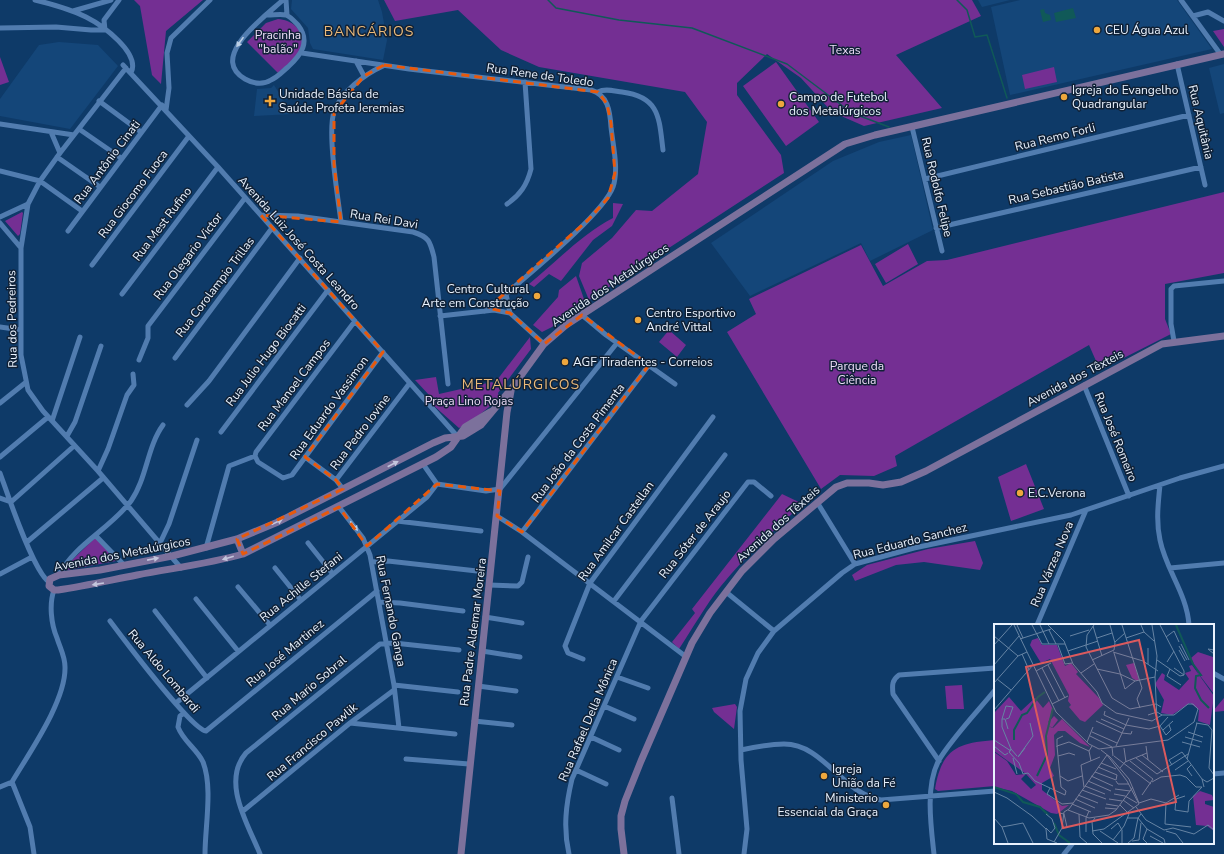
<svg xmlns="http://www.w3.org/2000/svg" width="1224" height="854" font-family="'Nunito Sans',sans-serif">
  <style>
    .built { fill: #144679 }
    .green { fill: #742f93 }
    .water { fill: #105958 }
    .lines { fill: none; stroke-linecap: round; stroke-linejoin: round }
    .stream { stroke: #105958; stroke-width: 1.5 }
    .street { stroke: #517caf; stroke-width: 5 }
    .secondary { stroke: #7c719c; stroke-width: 7 }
    .oneway { fill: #bbcfe6 }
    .oneway2 { fill: #c3c5dc }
    .marked { fill: none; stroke: #e8590c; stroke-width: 3; stroke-dasharray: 8 5; stroke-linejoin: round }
    .poi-dot { fill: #eea73d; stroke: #102136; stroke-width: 1.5 }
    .labels { text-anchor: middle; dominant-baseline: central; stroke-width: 3; stroke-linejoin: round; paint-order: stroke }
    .poi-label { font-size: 12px; fill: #e9f2fe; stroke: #102136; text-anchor: start }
    .park-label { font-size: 12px; fill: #eeddf8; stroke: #102136 }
    .street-label { font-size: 12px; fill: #e9f2fe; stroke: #102136 }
    .quarter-label { font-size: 14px; letter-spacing: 1px; fill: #edbb7a; stroke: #102136 }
    .inset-river { fill: none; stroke: #105958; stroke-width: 2 }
    .inset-road { fill: none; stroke: #6684a4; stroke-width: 1 }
    .view { fill: #db5a5e; fill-opacity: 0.15; stroke: #db5a5e; stroke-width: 2 }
    .inset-edge { fill: none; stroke: #e9f2fe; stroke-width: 2 }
  </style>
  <rect width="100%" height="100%" fill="#0e3a68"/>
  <!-- built -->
  <path class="built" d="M292,0H378L382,12L387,40L383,60L313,49L310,43L308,28L291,9Z
    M978,0H1010L982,7Z
    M1020,0H1177L1212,49L1010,95L991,7Z
    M59,42L98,45L118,66L70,129L0,116V99L39,45Z
    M1224,64V113L1220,114L1209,68Z
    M274,85L292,114L254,116L257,89L271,88Z
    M911,135L933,230L870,261L861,243L750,296L711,243L833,161L879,142Z"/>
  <!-- green -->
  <path class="green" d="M134,0H203L166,31L161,84L152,75L140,6Z
    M384,0H972L981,16L896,55L942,108L864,126L832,112L801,78L767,54L737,83V95L781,155L784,173L589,300L579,276L582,263L612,238L636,210L652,211L698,174L707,122L685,92L539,67L501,50L458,10L395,21Z
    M278,19C295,20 309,35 299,53C295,60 284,67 278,73L247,42L266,23Z
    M1224,29V47L1213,31Z
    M0,57L9,82L0,85Z
    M776,62L819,122L786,146L743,86Z
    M1054,67L1057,82L1025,89L1022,75Z
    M1224,192V273L1165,284V319L1171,334L1100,370L1089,345L895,456L897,466L874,476L840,475L821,489L727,332L756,314L749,299L861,245L883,286L927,261L947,260Z
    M613,203L623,204L612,226L593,240L561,281L549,274L534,287L529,284C556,262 582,234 613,218Z
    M22,212L23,213L20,234L18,236L5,221Z
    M908,244L918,264L886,283L875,264Z
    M576,276L585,302L565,315L552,327L542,332L533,325L558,297L559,290Z
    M669,330L686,345L677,357L659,342Z
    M530,337L531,349L498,393L500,398L472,421L459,428L425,398L430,396L415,380L436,377L439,394L492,382L494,384Z
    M1026,464L1044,509L1011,521L998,477Z
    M782,494L803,504C774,530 745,556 721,586C705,606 693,628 679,649L672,642L695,613L692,609Z
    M96,537L116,561L67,570L66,566Z
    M975,541L983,563L980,570L924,562L896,565L855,581L852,575L867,565L928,549Z
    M962,685L964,709H947L945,686Z
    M1224,698V711L1213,712V711Z
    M735,704L737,707L734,729L714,712L712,708Z
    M995,740V786L938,791L935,789C942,748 958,743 995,740Z"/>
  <!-- water -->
  <path class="water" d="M1073,8L1076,18L1056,22L1054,13Z
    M1044,9L1045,13L1050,15L1051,20L1043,22L1040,10Z"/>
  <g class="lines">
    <!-- stream -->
    <path class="stream" d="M548,0L556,8L619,20L692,28L787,64L852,113L889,127
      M957,0L967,10L975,37L987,35L1007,98"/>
    <!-- street -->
    <path class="street" d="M35,0C52,4 70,9 86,17C102,25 141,53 131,73
      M286,0L287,15
      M1181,0L1221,55
      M73,11L111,0
      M268,15C274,15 281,14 286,15C291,17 295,22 298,25C311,42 301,55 288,67C283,71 278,77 271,80C263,85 254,84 245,79C207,57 267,15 283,0
      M1193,16L1208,12L1224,21
      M0,28L56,27L91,30H105L104,20L119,0
      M302,53L409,69L591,90C608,95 610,111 611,127C613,146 619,169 613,187C603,214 531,272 506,294L510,313
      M356,61L364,76
      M1177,64L1205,185
      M123,65L218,167L457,436
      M126,68L60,153L40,181L28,204L21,248V355L28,390L43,411L98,471L181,568
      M598,92C605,88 614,91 622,92C660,97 659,118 663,150
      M99,101L141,132
      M166,110L169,88L167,53L171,38L210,0
      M0,124L74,135
      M912,127L942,251
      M79,129L121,158
      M51,132L60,153
      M57,157L100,187
      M0,171L40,181L82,211
      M925,179L1189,115
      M507,204C520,195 527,185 531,169L525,82
      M261,215L298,216L413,232C429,237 430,241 434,257L448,384
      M0,217L28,204
      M341,222C338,198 327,132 334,112C341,92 365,74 383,66
      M0,223L21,248
      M936,228L1201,167
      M68,231L162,105
      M92,265L189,136
      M122,294L218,167
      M485,311L506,294
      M582,315L606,335L675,384
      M440,316L494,310L510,313L544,344
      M355,321L256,452L255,456L258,462L280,476L283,478L292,475L383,352
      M0,327L21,330
      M1174,341L1171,324V289L1174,286L1224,281
      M175,358L272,228
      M139,360L148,338V326L245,198
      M1084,385L1129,496
      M0,403L25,383
      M187,405L209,381L300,258
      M52,421L80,337
      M221,432L328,290
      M67,436L75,422L101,346
      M0,457L48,417
      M305,457L336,480L343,489
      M423,464L437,484
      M98,471L108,449L127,395L134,385L133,374
      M0,473C8,495 33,571 49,582
      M336,480L409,384
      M437,484L486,491L500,489L617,343
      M1160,485C1158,504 1156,522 1160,540C1166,570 1187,594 1189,625
      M0,498L11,502L74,446
      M817,502L855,564
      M339,507L363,538L370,555L394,685L399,728
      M497,516L522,532L685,656
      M397,521L481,531
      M522,532L649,365
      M96,536L124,565
      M27,542L103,478
      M160,543L169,524L197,440
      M308,543L332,573
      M206,548L229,466L255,456
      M372,562L388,561L477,571
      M275,568L300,599
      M1170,568L1224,563
      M0,574L32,557
      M59,575C74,545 111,528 131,501C147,478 147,447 163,425
      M489,585L518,586L522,582L528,557
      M238,587L270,625
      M726,592L774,631
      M196,599L238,651
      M614,601L725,455
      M379,602L400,603L463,611
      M155,611L207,678
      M485,617L522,623
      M110,621C122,637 192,730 206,731L377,591
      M1037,625L1086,510
      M482,651L520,657
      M583,659L568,653L565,646L590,583L713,417
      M1213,673L1224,679
      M617,677L648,688
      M394,685L458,692
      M478,686L516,691
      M176,703L427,497L437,484
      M604,706L634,719
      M184,713L180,716L178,727C183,741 197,749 203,762C213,787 205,827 205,854
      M474,721L512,725
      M350,723L455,734
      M591,737L619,750
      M741,750C755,747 770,744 784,744C824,744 841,793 881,800L995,791
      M406,759L469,764
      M939,761L893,694C892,685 892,680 899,675L995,668
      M576,770L606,784
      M1213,774L1224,773
      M12,782L30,827L34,854
      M0,787L12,782C29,753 66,701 65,667C65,656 60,648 57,638C51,624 49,604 54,590
      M672,798L679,854
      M243,811L350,723L394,690
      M260,854C248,824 221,782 246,753L380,644L394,643L459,650
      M569,854C563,828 566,804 572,779L641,621L748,482H754L771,496
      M744,854L747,829L741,760L740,711L746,679L758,653L774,631L842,573L855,564L914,548L1071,515L1180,478L1224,466
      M934,854C931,827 925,785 939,760C952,738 978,711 995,690
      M1064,854L1073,843"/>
    <!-- secondary -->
    <path class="secondary" d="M490,412L465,427L451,447L436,457L243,554C208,564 173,568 137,575C111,580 85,586 58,590H54L49,586L50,579L59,575L100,570L172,556L237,539L278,522L433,443L445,438L463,436L481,425L512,388L544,344L566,325L845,144L875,135L1224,54
      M237,539L243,554
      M461,854L507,412L511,391
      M624,854L621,829V816L625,801L641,761L692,643L710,613L742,571L774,539L836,487L847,483H869L883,485L901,482L926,471L1162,344L1224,336"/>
  </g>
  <!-- one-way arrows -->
  <defs><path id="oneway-solid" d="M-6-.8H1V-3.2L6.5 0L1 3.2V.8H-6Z"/></defs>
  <g class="oneway">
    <use href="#oneway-solid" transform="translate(240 42) rotate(125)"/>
    <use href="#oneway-solid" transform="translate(354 526) rotate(52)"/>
  </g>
  <g class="oneway2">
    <use href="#oneway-solid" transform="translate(393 464) rotate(-27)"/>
    <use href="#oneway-solid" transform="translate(277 522) rotate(-26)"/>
    <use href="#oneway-solid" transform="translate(228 558) rotate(164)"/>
    <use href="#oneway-solid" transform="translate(153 559) rotate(-11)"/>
    <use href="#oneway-solid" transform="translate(98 584) rotate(171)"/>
  </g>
  <!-- marked area -->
  <path class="marked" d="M384,65L598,92L607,104L611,123L615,173L608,198L588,220L488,308L510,313L544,344L582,315L649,365L522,532L497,516L500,491L437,484L367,546L339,507L243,554L237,539L343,489L336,480L305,457L383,352L261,215L341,222L334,164V113L364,76Z"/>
  <!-- markers -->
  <g class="poi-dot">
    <circle cx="1097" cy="30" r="4"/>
    <circle cx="1064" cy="97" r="4"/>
    <path d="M268 95h4v4h4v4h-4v4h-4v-4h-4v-4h4z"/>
    <circle cx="781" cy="104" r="4"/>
    <circle cx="537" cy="296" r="4"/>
    <circle cx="638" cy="320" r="4"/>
    <circle cx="565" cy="362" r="4"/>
    <circle cx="1020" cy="493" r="4"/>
    <circle cx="824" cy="776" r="4"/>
    <circle cx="886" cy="805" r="4"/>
  </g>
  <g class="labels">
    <!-- poi labels -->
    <g class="poi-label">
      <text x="1105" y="30">CEU Água Azul</text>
      <text x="1072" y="90">Igreja do Evangelho<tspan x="1072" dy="14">Quadrangular</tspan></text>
      <text x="279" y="94">Unidade Básica de<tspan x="279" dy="14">Saúde Profeta Jeremias</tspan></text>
      <text x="789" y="97">Campo de Futebol<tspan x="789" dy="14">dos Metalúrgicos</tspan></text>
      <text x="529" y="289" text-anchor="end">Centro Cultural<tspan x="529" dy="14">Arte em Construção</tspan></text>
      <text x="646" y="313">Centro Esportivo<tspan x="646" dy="14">André Vittal</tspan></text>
      <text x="573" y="362">AGF Tiradentes - Correios</text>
      <text x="1028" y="493">E.C.Verona</text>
      <text x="832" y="769">Igreja<tspan x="832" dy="14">União da Fé</tspan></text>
      <text x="878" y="798" text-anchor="end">Ministerio<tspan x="878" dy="14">Essencial da Graça</tspan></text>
    </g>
    <!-- park labels -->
    <g class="park-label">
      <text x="278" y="35">Pracinha<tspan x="278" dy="14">"balão"</tspan></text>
      <text x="845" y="50">Texas</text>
      <text x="857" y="366">Parque da<tspan x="857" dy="14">Ciência</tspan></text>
      <text x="469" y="401">Praça Lino Rojas</text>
    </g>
    <!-- street labels -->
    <g class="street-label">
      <text transform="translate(540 75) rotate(8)">Rua Rene de Toledo</text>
      <text transform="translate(1201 122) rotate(77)">Rua Aquitânia</text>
      <text transform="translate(1055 137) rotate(-14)">Rua Remo Forli</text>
      <text transform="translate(107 162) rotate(-53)">Rua Antônio Cinati</text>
      <text transform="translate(937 187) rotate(77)">Rua Rodolfo Felipe</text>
      <text transform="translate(1066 187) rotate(-13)">Rua Sebastião Batista</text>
      <text transform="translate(133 194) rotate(-53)">Rua Giocomo Fuoca</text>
      <text transform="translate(384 219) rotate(9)">Rua Rei Davi</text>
      <text transform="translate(162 224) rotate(-53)">Rua Mest Rufino</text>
      <text transform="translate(299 243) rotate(48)">Avenida Luiz José Costa Leandro</text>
      <text transform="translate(188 256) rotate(-53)">Rua Olegario Victor</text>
      <text transform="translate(610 285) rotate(-34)">Avenida dos Metalúrgicos</text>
      <text transform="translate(215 287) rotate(-53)">Rua Corolampio Trillas</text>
      <text transform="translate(12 319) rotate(-91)">Rua dos Pedreiros</text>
      <text transform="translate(266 355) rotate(-53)">Rua Julio Hugo Biocatti</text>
      <text transform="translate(1075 378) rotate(-28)">Avenida dos Têxteis</text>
      <text transform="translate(294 385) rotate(-53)">Rua Manoel Campos</text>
      <text transform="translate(329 408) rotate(-54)">Rua Eduardo Vassimon</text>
      <text transform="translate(360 432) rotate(-53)">Rua Pedro Iovine</text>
      <text transform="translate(1116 437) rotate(68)">Rua José Romeiro</text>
      <text transform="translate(578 443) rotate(-53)">Rua João da Costa Pimenta</text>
      <text transform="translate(778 524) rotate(-42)">Avenida dos Têxteis</text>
      <text transform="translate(616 531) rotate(-54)">Rua Amilcar Castellan</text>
      <text transform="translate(695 534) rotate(-52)">Rua Sóter de Araujo</text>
      <text transform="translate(910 541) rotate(-14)">Rua Eduardo Sanchez</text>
      <text transform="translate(122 554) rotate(-11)">Avenida dos Metalúrgicos</text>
      <text transform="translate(1052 564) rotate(-67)">Rua Várzea Nova</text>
      <text transform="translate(301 587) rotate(-39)">Rua Achille Stefani</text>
      <text transform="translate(391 611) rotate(79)">Rua Fernando Ganga</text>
      <text transform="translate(473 632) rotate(-83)">Rua Padre Aldemar Moreira</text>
      <text transform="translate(285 653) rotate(-40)">Rua José Martinez</text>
      <text transform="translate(164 671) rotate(50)">Rua Aldo Lombardi</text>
      <text transform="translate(309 688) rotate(-40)">Rua Mario Sobral</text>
      <text transform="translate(588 720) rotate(-67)">Rua Rafael Della Mônica</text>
      <text transform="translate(312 742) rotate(-40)">Rua Francisco Pawlik</text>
    </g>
    <!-- quarter labels -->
    <g class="quarter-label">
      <text x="369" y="31">BANCÁRIOS</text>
      <text x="521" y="384">METALÚRGICOS</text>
    </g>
  </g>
  <!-- overview -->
  <g transform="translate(994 624)">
    <rect width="220" height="220" fill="#0e3a68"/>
    <path d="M44,14L48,21H63L71,42L77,39L84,48L82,50L105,74L109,81L91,98L86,96L75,83L77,81L74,77L75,71L56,35L47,39L36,21L38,16ZM204,28L219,33L220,70L204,49L197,34ZM140,39L145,56L143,57L138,54L132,41ZM198,41L220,72L216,101L204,97L205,86L196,79L178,91L167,89L170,76L161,60L168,49L171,51L170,56L185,66L195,55L191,49L197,47L195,42ZM15,73L27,87L41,74L49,84L55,77L59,86L54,99L60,92L64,96L58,104L53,101L59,104L68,95L96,123L86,119L71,107H64L60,111L61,131L56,144L60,152L48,159V166L68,182L75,181L63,190L57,189L18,167L0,163V128L13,137L22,151L32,150L0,127V89ZM32,150L42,161L37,165L27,155ZM206,167L218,171L220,176L211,177V180L220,183V207L213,202L202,201L199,172Z" fill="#742f93" fill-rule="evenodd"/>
    <path class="inset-river" d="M182,1L199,40L207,51L202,52L201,64L207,76L215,84M20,116V106L28,91L33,89L44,73L51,68M43,152L53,131L52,112L59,84M0,163L22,170L29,178L46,183L54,191M60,199L65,211L76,219"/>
    <path class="inset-road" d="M20,1L62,88L95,120L105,125M23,1L29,14M38,1L48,20H71M46,1L55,20M54,1L70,17L79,40L103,68L108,79L122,89L158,97L168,91H180L194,80H199L204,85L200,98L174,116L105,125M100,1L93,11L92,23L118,74L136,85L162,80L167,83M128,1L148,64L143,75L146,84M147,1L150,8L160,17M158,1L163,32L161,53L163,96M99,2L108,32M55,6L62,20M0,12L24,32M76,12L95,6M172,13L180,7L185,18M103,14L118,9M132,14L150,8M26,15L57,5M121,18L131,9M187,20L195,36M0,21L18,1M64,21L71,40L78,39M185,22L193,36M185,26L191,37M220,26L214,25L220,30M74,27L104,17M119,28L149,37L164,47M120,29L131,65L141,57M28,30L35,46M98,36L120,26L121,19L116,1M163,36L186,52L190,51V47L166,1M173,38L180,27M154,40V24M0,41L25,12M54,41L71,74M48,44L65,77M180,44L190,51M103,45L126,50L141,57L161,53M176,45L173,52L187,61M42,47L57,39M87,49L100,40M3,55L17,66M0,59L24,32L33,28M58,80L74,72M0,86L39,41M111,87L110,91L132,101L155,105L166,102L174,93M154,91L163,88L168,91M8,95L12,82L19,83L15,94L12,95M107,95L130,105M102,97L128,109L137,110L138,107M202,99L214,101L218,106L215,144L220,151M166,102L172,111L177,106L175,101M14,105L11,95H8V103L17,125M169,106L179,97M98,108L123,119M194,108L209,113M96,112L118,123L119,132M191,113L208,118M0,116L17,127M93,118L99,103M188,118L206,123M0,122L11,131L14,129M122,122L135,94M152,122L154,136M63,123V115L69,112M31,124L24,133L39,112L36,99M130,124L132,138M107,126L116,133L135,155L145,179M113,131L133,157L145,180M148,131L169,148M23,132L17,125L15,128L25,139L29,150L34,149L41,157L71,171L72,167L67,163M64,132L75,129L81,131M120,132L157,160M19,134L23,150M142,134L163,150L194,130M193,135L203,99M97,137L95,127L98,122M136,137L159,155L148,171M107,139L122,145M178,141L175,136L188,128L208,155L210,163M197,141L193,145L198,152M126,144L131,138L153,129M181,146L194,137M101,148L122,156L123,151L104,143M66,152L74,157L88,152M97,152L119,162M208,155L213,158L220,154M94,157L117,167M122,157L124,160H135M158,158L167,153L186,151L192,153L202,163H208M91,162L111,170M67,163L63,122L75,118L95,127M90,163L87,141L106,133M56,164L53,170L68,180L79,179M121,165L136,167M88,166L112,175M0,168L13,174L38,192L52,205L53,215L63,219M120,170L131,172L143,179M84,171L104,179M191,172L182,175L181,186L194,188L195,177L208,163M81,175L101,184M115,175L128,177M129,176L140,184M145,179L157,175L172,179L171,200L197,203M172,179L185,171M78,180L97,188M112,180L124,182M142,183L152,196L170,206L179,204L200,210L214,201L220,206M111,184L123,185M75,185L113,131M74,186L95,194L115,191L122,186L139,163M65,189L70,190L73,203M85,190L86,213L93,219M147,190L144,194L153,205L149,215L153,219M0,194L8,203L14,219M101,194L98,198L99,210L108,219M133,194H144L140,214L134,219M8,203L29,199L39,219M52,204L57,209L61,204L58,195L52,190M117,205L124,199L128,206V219M153,205L170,215L171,219M98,207L110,205L145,180M106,207L124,219M172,207L182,210L189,219M92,208V194L95,187M156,212L169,219M119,216L130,202L135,190L126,181M138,217L145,216L147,199M60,218L68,204L70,188L75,185"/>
    <path class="view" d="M145,16L182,178L69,204L32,43Z"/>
    <rect width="220" height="220" class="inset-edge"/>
  </g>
</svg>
